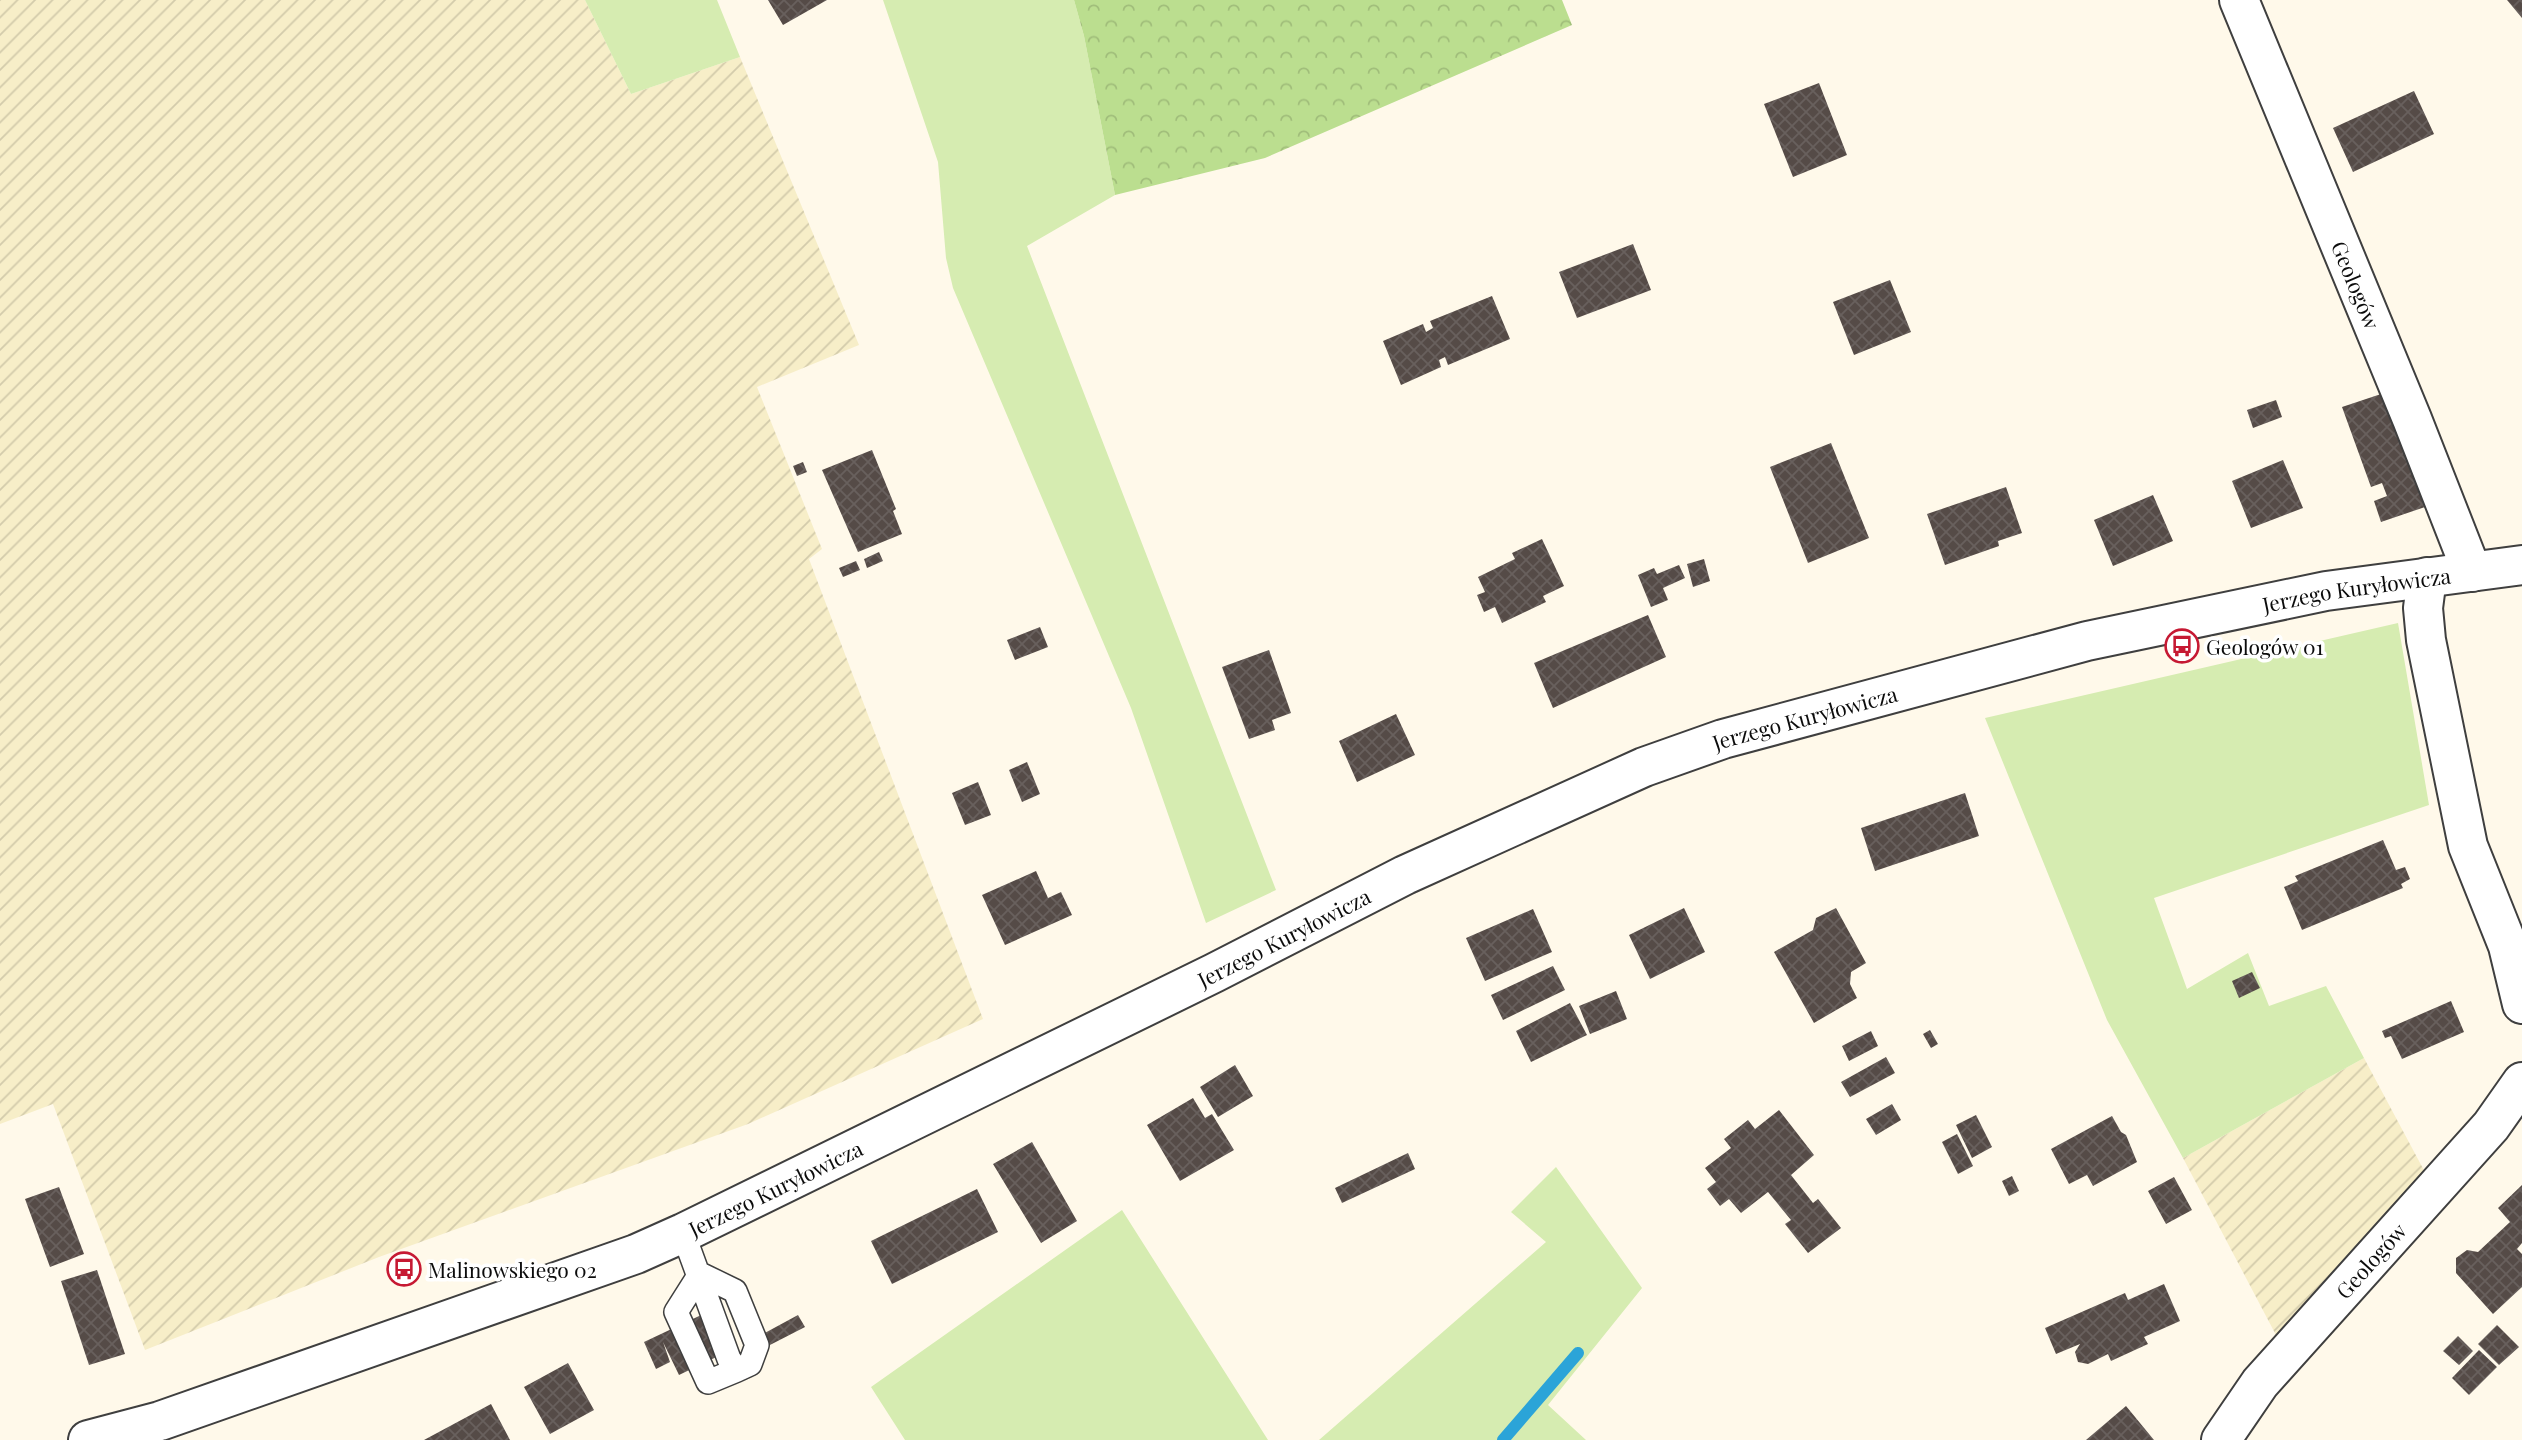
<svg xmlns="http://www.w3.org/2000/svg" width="2522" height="1440" font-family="'Playfair Display',serif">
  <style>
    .farmland { fill: url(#farmland-furrows) }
    .grass { fill: #d6ecb1 }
    .forest { fill: url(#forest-crowns) }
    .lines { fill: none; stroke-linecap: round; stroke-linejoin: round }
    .stream { stroke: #2ba4d8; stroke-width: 12 }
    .building { fill: url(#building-cross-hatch) }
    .service-casing { stroke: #3f3f3f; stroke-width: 26 }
    .minor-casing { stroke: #3f3f3f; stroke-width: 42 }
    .tertiary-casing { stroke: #3f3f3f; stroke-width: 42 }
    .service { stroke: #fff; stroke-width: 23 }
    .minor { stroke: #fff; stroke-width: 38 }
    .tertiary { stroke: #fff; stroke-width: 38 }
    .labels { text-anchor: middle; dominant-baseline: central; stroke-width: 7; stroke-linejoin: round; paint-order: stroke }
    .street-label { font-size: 21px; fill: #0c0c0c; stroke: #fff }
    .poi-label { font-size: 21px; fill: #0c0c0c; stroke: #fff; text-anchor: start }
  </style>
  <defs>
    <pattern id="farmland-furrows" width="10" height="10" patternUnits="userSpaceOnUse" patternTransform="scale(1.75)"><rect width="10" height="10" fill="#f7eec8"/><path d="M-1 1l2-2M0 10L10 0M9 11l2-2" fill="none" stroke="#d3cbab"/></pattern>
    <pattern id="forest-crowns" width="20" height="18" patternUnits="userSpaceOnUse" patternTransform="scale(1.75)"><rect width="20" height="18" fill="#bbde8f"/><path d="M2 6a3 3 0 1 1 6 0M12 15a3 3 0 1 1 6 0" fill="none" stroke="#a0bd7a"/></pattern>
    <pattern id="building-cross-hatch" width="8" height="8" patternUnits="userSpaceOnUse" patternTransform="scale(1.75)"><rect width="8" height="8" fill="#554b47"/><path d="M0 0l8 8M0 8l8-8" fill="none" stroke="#68605d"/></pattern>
  </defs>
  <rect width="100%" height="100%" fill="#fff9ea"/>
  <!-- farmland -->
  <path class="farmland" d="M0,0H585L631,94L740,57L859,345L757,387L822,549L809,559L983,1019L748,1124L379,1257L145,1350L53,1104L0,1124Z
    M2364,1058L2427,1176L2334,1271L2277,1337L2183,1158Z"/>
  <!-- grass -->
  <path class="grass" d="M585,0H717L740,57L631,94Z
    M883,0H1074L1084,36L1115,195L1027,246L1276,890L1206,923L1131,708L953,288L946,258L938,162Z
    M2398,623L2429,805L2154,898L2187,989L2248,953L2269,1006L2326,986L2364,1058L2183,1158L2107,1020L1985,718Z
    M1556,1167L1642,1288L1548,1405L1586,1440H1319L1546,1242L1511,1212Z
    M1122,1210L1268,1440H905L871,1387Z"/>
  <!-- forest -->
  <path class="forest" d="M1074,0H1562L1572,25L1265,158L1115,195L1084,36Z"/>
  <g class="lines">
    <!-- stream -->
    <path class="stream" d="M1503,1440L1578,1353"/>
  </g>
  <!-- building -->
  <path class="building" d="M768,0H827L783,25Z
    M2507,0H2522V18Z
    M1819,83L1847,155L1793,177L1764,104Z
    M2414,91L2434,134L2353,172L2333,128Z
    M1633,244L1651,290L1577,318L1559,272Z
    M1890,280L1911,332L1854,355L1833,302Z
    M1492,296L1510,339L1448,365L1445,357L1439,360L1441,367L1401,385L1383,341L1423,324L1426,332L1433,328L1430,321Z
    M2387,392L2425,507L2381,522L2374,501L2387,496L2382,483L2371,487L2342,407Z
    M2276,400L2282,417L2253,428L2247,410Z
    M1831,443L1869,538L1808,563L1770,467Z
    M872,450L896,509L893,511L902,534L858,552L822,470Z
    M2283,460L2303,508L2251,528L2232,481Z
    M803,462L807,472L797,476L793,466Z
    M2006,487L2022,533L1998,541L1999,546L1945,565L1927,514Z
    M2153,495L2173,541L2113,566L2094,520Z
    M1542,539L1564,586L1543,596L1546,602L1502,623L1495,607L1484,612L1477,595L1485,592L1478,577L1515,559L1512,553Z
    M879,552L883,561L867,568L864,559Z
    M1704,559L1710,581L1693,587L1687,564Z
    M856,561L860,570L843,577L839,568Z
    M1679,565L1685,578L1663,588L1668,600L1651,607L1638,575L1654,568L1657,574Z
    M1648,615L1666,657L1553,708L1534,663Z
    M1040,627L1048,647L1015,660L1007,640Z
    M1269,650L1291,713L1272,720L1275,730L1249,739L1222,667Z
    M1396,714L1415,755L1357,782L1339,741Z
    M1027,762L1040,794L1022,802L1009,770Z
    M978,782L991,815L965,825L952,793Z
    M1965,793L1979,836L1875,871L1861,828Z
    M2383,840L2396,870L2405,867L2410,879L2401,884L2403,888L2302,930L2284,887L2298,881L2295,876Z
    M1036,871L1048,898L1061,892L1072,915L1005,945L982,895Z
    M1684,908L1705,952L1650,979L1629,935Z
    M1836,908L1866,963L1851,972L1850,984L1857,998L1814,1023L1774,952L1813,930L1816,918Z
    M1533,909L1552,952L1485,981L1466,938Z
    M1553,966L1565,990L1503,1020L1491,995Z
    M2252,972L2260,988L2239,998L2232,981Z
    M1616,991L1627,1019L1590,1034L1579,1006Z
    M2451,1001L2464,1032L2402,1059L2391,1036L2385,1038L2382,1031Z
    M1570,1003L1587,1035L1531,1062L1516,1031Z
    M1930,1030L1938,1044L1931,1048L1923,1034Z
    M1871,1031L1878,1046L1849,1061L1842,1046Z
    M1886,1057L1895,1073L1850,1097L1841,1082Z
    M1235,1065L1253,1096L1218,1117L1200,1087Z
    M1193,1098L1205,1118L1212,1114L1234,1150L1180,1181L1147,1125Z
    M1892,1104L1901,1120L1876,1135L1866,1119Z
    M1779,1110L1814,1155L1791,1175L1813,1203L1818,1199L1841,1228L1808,1253L1785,1224L1791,1220L1768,1192L1741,1213L1729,1199L1720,1206L1707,1189L1716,1182L1705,1168L1731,1148L1724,1139L1748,1120L1755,1129Z
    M1976,1115L1992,1147L1972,1158L1956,1125Z
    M2112,1116L2121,1132L2126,1135L2137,1162L2093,1186L2087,1175L2069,1184L2051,1149Z
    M1957,1134L1973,1166L1958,1174L1942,1142Z
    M1032,1142L1077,1221L1041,1243L993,1164Z
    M1408,1153L1415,1169L1342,1203L1335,1188Z
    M2012,1176L2019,1191L2009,1196L2002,1181Z
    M2174,1177L2192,1210L2166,1224L2148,1191Z
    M2522,1185V1243L2517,1249L2522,1254V1287L2493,1314L2456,1273V1258L2467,1250L2478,1252L2510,1222L2498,1208Z
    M59,1187L84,1254L50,1267L25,1199Z
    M977,1189L998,1232L892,1284L871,1241Z
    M97,1270L125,1354L89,1365L61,1281Z
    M2164,1284L2180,1321L2144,1337L2148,1344L2111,1361L2108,1354L2088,1364L2078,1362L2075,1352L2080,1344L2056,1354L2045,1328L2125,1293L2128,1300Z
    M714,1309L733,1349L679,1375L663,1342L670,1362L656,1369L644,1342Z
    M798,1315L805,1327L768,1346L761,1335Z
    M2497,1325L2519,1347L2499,1365L2478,1344Z
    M2458,1336L2473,1351L2459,1365L2443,1351Z
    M2479,1350L2497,1367L2469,1395L2452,1378Z
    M568,1363L594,1410L550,1434L524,1387Z
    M491,1404L510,1440H424L437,1433Z
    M2126,1406L2154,1440H2086Z"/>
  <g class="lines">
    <defs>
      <path id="service" d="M683,1233L729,1359L737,1370L750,1364L757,1345L735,1291L700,1274
        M700,1274L676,1312L708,1382L737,1370"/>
      <g id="minor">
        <path id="s1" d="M2239,0L2412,419L2472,572"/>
        <path d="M2427,577L2423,608L2426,640L2468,846L2508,946L2522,1004"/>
        <path id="s2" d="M2221,1440L2260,1383L2491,1126L2522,1082"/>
      </g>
      <g id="tertiary">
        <path id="s3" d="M88,1440L160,1421L636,1254L683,1233L1214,973L1405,875L1644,767L1723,739L2087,641L2326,591L2522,565"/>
      </g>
    </defs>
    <!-- service casing -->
    <use href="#service" class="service-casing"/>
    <!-- minor casing -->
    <use href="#minor" class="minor-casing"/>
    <!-- tertiary casing -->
    <use href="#tertiary" class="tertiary-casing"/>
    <!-- service -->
    <use href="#service" class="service"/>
    <!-- minor -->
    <use href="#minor" class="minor"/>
    <!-- tertiary -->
    <use href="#tertiary" class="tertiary"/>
  </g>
  <!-- icons -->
  <defs>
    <symbol id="bus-ring" viewBox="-11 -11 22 22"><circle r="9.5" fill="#fff" stroke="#c61933" stroke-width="1.5"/><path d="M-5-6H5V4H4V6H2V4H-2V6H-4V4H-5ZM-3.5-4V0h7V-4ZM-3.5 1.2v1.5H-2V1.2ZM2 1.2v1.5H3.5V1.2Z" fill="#c61933"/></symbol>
  </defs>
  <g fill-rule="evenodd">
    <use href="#bus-ring" x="2163" y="627" width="38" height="38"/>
    <use href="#bus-ring" x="385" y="1250" width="38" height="38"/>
  </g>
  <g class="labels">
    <!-- street labels -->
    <g class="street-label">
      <text stroke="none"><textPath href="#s1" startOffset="308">Geologów</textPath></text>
      <text stroke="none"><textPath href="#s3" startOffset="2434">Jerzego Kuryłowicza</textPath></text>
      <text stroke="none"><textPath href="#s3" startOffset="1867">Jerzego Kuryłowicza</textPath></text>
      <text stroke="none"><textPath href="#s3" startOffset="1300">Jerzego Kuryłowicza</textPath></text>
      <text stroke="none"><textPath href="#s3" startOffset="733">Jerzego Kuryłowicza</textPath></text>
      <text stroke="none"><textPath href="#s2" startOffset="234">Geologów</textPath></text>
    </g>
    <!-- poi labels -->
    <g class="poi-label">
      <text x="2206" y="646">Geologów 01</text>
      <text x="428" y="1269">Malinowskiego 02</text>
    </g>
  </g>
</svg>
